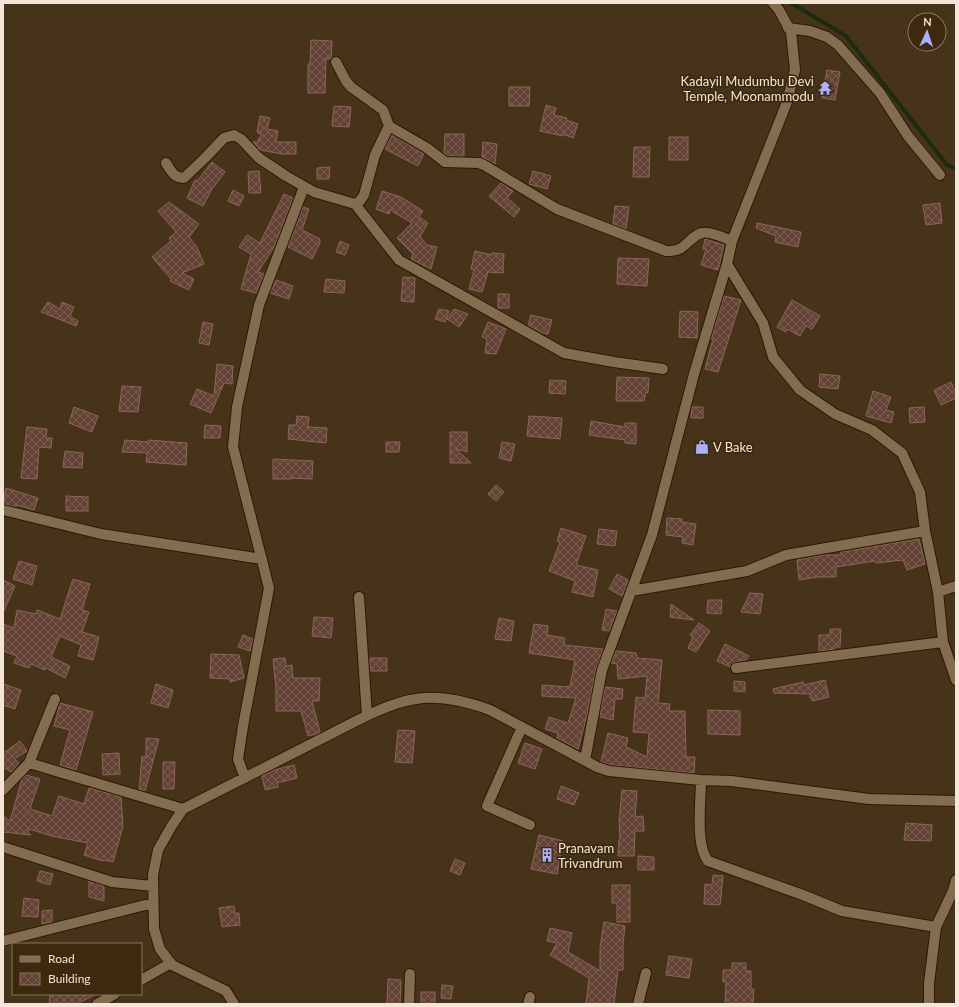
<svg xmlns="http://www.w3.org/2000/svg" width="959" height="1007" font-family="Lato,sans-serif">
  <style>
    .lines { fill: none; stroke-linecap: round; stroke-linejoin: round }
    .stream { stroke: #1c2c10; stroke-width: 4 }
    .building { fill: url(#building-cross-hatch); stroke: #896759 }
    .minor-casing { stroke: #2d1a01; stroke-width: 12 }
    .minor { stroke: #836d51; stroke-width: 10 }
    .labels { text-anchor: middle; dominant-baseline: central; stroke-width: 3.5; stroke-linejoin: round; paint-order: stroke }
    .poi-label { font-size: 13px; fill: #f3e6d7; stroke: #3c290e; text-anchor: start }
  </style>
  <defs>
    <pattern id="building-cross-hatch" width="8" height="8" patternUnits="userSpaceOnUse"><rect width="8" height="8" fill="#644336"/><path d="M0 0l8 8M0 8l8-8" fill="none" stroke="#7b5e52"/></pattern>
  </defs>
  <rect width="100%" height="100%" fill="#473319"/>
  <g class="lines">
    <!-- stream -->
    <path class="stream" d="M791,3L846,36L947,165L956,169"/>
  </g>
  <!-- building -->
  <path class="building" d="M311,40L332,41L331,58L330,59H326L325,93H308V64H310Z
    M827,70L840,72L835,100L822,98Z
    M509,87H530L529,106H509Z
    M546,105L556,108L554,115L567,118L566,120L578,124L573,138L563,134V136L540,131Z
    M334,106L351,107L349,127L332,126Z
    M260,116L270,118L267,129L278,131L276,142H296V154H282L260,150L253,142H257L261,135L257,132Z
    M445,134H464V156H447L444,153Z
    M392,135L424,154L418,166L385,149Z
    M669,137H688V160H669Z
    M483,142L497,144L495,164L482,157Z
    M634,147H650L649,177H633Z
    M212,162L225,172L212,189L203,206L187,198L195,180L197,181Z
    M330,167L329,179H317V168Z
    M259,171L261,193H249L248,172Z
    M533,171L551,176L547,189L529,184Z
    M501,183L513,191L507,198L520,209L514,217L489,196Z
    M233,190L244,196L239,206L228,201Z
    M382,191L401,197L423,211L419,217L428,223L420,237L427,245L437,247L431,269L411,259L413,254L397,238L412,223L390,210L389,214L376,209Z
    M284,194L293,198L274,247L258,272L264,274L256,293L241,289L251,254L239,247L247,235L260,243Z
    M169,202L199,224L189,237L197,247L204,264L182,273L194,279L189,290L170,281L171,279L152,257L171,241L169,238L176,232L158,211Z
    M940,203L942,223L926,225L923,205Z
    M615,206L629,207L626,229L613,224Z
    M303,207L309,209L302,230L320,239V243L312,259L288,247Z
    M757,223L801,232L798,247L775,242L776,236L756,228Z
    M705,239L724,245L718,270L701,265L706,249H703Z
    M340,241L349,245L345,255L336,252Z
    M475,251L492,255V253L504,254L503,273L488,272L482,292L469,289L474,270L471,269Z
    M618,258L649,259L647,286L617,284Z
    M403,277L415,278L414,302L401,301Z
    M326,279L345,281L344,293L324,292Z
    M276,280L293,286L289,299L270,293Z
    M498,294H509V308H498Z
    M724,296L741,300L718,372L705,369L713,339H711Z
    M792,300L820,316L812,329L806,326L800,336L787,329L786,332L777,327Z
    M48,302L60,309L62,302L74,307L70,316L78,321L76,326L41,312Z
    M439,309L449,311L445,322L435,319Z
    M454,309L468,314L459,327L447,319Z
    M680,311L698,312L697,338L679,337Z
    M531,315L552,320L548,334L542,333L528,325Z
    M203,322L213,324L209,345L199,343Z
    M488,322L506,329L496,354L485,353L487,339L482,337Z
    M217,364L233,366L232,384L224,383L211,413L190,404L197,389L214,396Z
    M820,374L840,376L838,389L819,387Z
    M617,377L649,378L648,393L646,392L644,401H616Z
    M550,380L566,381L565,394L549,393Z
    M951,382L956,393V398L941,405L934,390Z
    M122,386L141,387L138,412L119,411Z
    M873,391L891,397L886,410L894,412L891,423L866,416Z
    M74,407L98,416L92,432L69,423Z
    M692,407H703V418H691Z
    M924,407L925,422L910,423L909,408Z
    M297,416L309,417L308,427L327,428L326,443L288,439L289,425H296Z
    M529,416L562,418L560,439L527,436Z
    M591,421L625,427V423H636V444L625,443V440L589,435Z
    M205,425L221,426L220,438H204Z
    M27,427L47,429L46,438H52L51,448L39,447L37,479L21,478Z
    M450,432H467V452L456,449L471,463H450Z
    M125,440L148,442V440L187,443L186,465L146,462L147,453L122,452Z
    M386,442H400L399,452H386Z
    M502,442L515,444L511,461L499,458Z
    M65,451L83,453L82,468L63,467Z
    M273,459L313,461L312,479L291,478V479H273Z
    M496,485L504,492L496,501L488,494Z
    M6,488L38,498L34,510L17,505L16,507L3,504Z
    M66,496L88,497V511H66Z
    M667,518L682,519V522L696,524L693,545L682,543L683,537L666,535Z
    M561,528L586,536L576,565L598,570L593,597L572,592L575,581L549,571L560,542L557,541Z
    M599,529L617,531L615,546L597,544Z
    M919,539L925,564L907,570L903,560L876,563L875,561L836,567V577H817L799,580L797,560L824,555H841V552Z
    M19,561L37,566L32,585L13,579Z
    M617,574L628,580L622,596L609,589Z
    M73,579L90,584L82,610L89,612L82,632L99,637L93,660L78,656L81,645L60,636L51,657L70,666L65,678L46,668L45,670L31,664L29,668L14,663L17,656L3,651V624L14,628L17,610L36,614L37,610L60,619Z
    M3,580L15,586L3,613Z
    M750,593L763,594L760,614L741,612Z
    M708,600H722L721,614L707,613Z
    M671,604L694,620L670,617Z
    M606,609L617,611L609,631L602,630Z
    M314,617L333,618L331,638L312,636Z
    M499,618L514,621L511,641L495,639Z
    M699,623L710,631L696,652L688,648L693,637L690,635Z
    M534,624L548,626L547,635L565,638L564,645L603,649L596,669L587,715L578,749L557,738L558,733L545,729L549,717L568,723L576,698L542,696V685L570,687L575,660L529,653Z
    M830,629H841L840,647H835V649L819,651V635H830Z
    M243,635L253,639L250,651L238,647Z
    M725,644L749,656L746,660L735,662L732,663L730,667L717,661Z
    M616,651L636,653L637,658L662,660L658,703L670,704L669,711H685L686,757H695L694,773L610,765L601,762L608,733L628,738L626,747L647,757L649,733L633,732L636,697L645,698L647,676L618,679L617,664L611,663Z
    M211,654L239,655L244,678L230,682V679L210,678Z
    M285,658L286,666L292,665L293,678H320L319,701H312L320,732L316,734L308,736L301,711H276V688L273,659Z
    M370,658H387V671H370Z
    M825,680L829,697L812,701V698H810V694L774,693L773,689L803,682L804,685Z
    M734,681L745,682V692L734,691Z
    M3,684L21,690L15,709L3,705Z
    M156,684L173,690L168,708L151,703Z
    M605,687L623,689L622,699H615L613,720L600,717Z
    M60,703L93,712L76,770L60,765L70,730L54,726Z
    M708,710L740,711V735L708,734Z
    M398,730L415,731L412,763L395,762Z
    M146,738L159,739L145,791L139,789L142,756L146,757Z
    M20,741L27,751L14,759L19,763L11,772L3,767V751L5,752Z
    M525,743L542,749L535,769L518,763Z
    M119,753L120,774L103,775L102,754Z
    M163,762H175L174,789H163Z
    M294,765L297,778L277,783L278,787L265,790L262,776L274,770Z
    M26,775L40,779L30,809L52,816L59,796L84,804L89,788L121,797L123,826L113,862L103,860V861L84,855L88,843L52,836L29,829L28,833L31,835L3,832V816L10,821L22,779Z
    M561,786L579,793L574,805L557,799Z
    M622,790L637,791L635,817L643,816L644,831H635L634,856H618L619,840H620L619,821Z
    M906,823L932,825L931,841L904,840Z
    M539,835L563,841L557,874L531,869Z
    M638,856L654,857V870H638Z
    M455,859L465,863L460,875L450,871Z
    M40,871L53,874L50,885L37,881Z
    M713,875L723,876L720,905L704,904L705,884L712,885Z
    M89,881L104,886V901L89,897Z
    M612,885H630V922H617V903H612Z
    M24,898L39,900L38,917L22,916Z
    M234,906L235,913H239L240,925L222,927L219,908Z
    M52,910V922L42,924V911Z
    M604,922L625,926L623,944V970H618L614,1004H586L589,978L550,955L557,943L547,941L550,928L572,933L568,952L600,971V947Z
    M669,956L692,959L689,978L666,975Z
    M732,963H746V971H751V989H754L753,1004H725L726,982H723V970H732Z
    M388,979L401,980L400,1004H387Z
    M442,985L453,986L451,999L441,998Z
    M421,992H435V1004H421Z
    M50,994H96L77,1004H49Z"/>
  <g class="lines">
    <defs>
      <path id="minor" d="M773,3L779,10L791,32L795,70L787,102L732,241L727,264L763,323L773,357L800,390L835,414L872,430L902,453L920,492L925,531L938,592L943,642L956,680
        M788,28L810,31L827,37L838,45L880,93L908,136L940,175
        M336,62L346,81L351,87L383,110L389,126L427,148L445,162L479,163L484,165L557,209L666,251C671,251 677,251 681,248C688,244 693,235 702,233C709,231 725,238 732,241
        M166,163C171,171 174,178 184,178L205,158L224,138L234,135L241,139L259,158L286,176L314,192L355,204L360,201L364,195L375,155L389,126
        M355,204L399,260L564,353L614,362L663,369
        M3,510L101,534L262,559
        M631,591L747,571L786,555L925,531
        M938,592L956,586
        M359,597L367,716
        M736,668L943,642
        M522,727L487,806L530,825
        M585,760L602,670L652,535L694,374L727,264
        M29,763L183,809L171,827L158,850L153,875L154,929L160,949L172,965L226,991L234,1004
        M245,778L238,759L243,726L269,588L233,447L237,407L259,305L304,187
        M701,780C701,800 695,845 708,861L803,895L842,911L936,927
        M3,790L29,763L55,699
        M183,809C229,786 275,762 321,739C349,725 386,703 416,699C440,695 468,702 490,710L597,767L609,771L701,780L731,781L869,799L956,801
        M3,847L112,882L153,886
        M3,941L153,903
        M141,980L171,963
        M97,1004L115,994
        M409,1004L410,974
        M528,1004L530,997
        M638,1004L646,973
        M929,1004V983L936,927L953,891L956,880"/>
    </defs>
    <!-- minor casing -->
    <use href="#minor" class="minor-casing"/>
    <!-- minor -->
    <use href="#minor" class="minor"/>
  </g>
  <!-- icons -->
  <defs>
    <symbol id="temple-bare" viewBox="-9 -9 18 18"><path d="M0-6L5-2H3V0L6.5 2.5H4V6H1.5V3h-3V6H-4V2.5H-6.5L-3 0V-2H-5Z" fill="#acaffb" stroke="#3c290e" stroke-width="2.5" paint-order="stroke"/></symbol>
    <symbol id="shop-bare" viewBox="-9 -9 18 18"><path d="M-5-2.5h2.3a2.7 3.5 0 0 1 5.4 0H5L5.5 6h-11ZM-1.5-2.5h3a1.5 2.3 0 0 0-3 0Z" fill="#acaffb" stroke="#3c290e" stroke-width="2.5" paint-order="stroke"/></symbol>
    <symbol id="building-bare" viewBox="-9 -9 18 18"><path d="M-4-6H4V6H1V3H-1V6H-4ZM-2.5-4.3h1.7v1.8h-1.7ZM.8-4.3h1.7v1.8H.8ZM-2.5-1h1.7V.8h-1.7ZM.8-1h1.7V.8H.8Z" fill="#acaffb" stroke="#3c290e" stroke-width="2.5" paint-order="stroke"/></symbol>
  </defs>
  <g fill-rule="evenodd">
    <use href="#temple-bare" x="815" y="78" width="20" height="20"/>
    <use href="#shop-bare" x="692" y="437" width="20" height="20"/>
    <use href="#building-bare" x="537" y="845" width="20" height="20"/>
  </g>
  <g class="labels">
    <!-- poi labels -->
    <g class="poi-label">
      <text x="814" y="81" text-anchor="end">Kadayil Mudumbu Devi<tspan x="814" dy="15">Temple, Moonammodu</tspan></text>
      <text x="713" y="447">V Bake</text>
      <text x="558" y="848">Pranavam<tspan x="558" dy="15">Trivandrum</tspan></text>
    </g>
  </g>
  <!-- border -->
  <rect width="959" height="1007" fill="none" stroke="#f3e6d7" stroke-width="8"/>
  <!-- legend -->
  <rect x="12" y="943" width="130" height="52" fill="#3c290e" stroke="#85755e"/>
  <rect x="20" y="956" width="20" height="6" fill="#836d51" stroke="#85755e"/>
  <text x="48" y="963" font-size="12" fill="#f3e6d7">Road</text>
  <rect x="20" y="973" width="20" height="12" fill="url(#building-cross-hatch)" stroke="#85755e"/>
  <text x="48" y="983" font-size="12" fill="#f3e6d7">Building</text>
  <!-- north arrow -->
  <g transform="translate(927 32) rotate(3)"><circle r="19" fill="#3c290e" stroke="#85755e"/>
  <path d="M0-3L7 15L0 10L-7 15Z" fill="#acaffb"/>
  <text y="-6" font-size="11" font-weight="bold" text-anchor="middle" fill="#f3e6d7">N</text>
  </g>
</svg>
